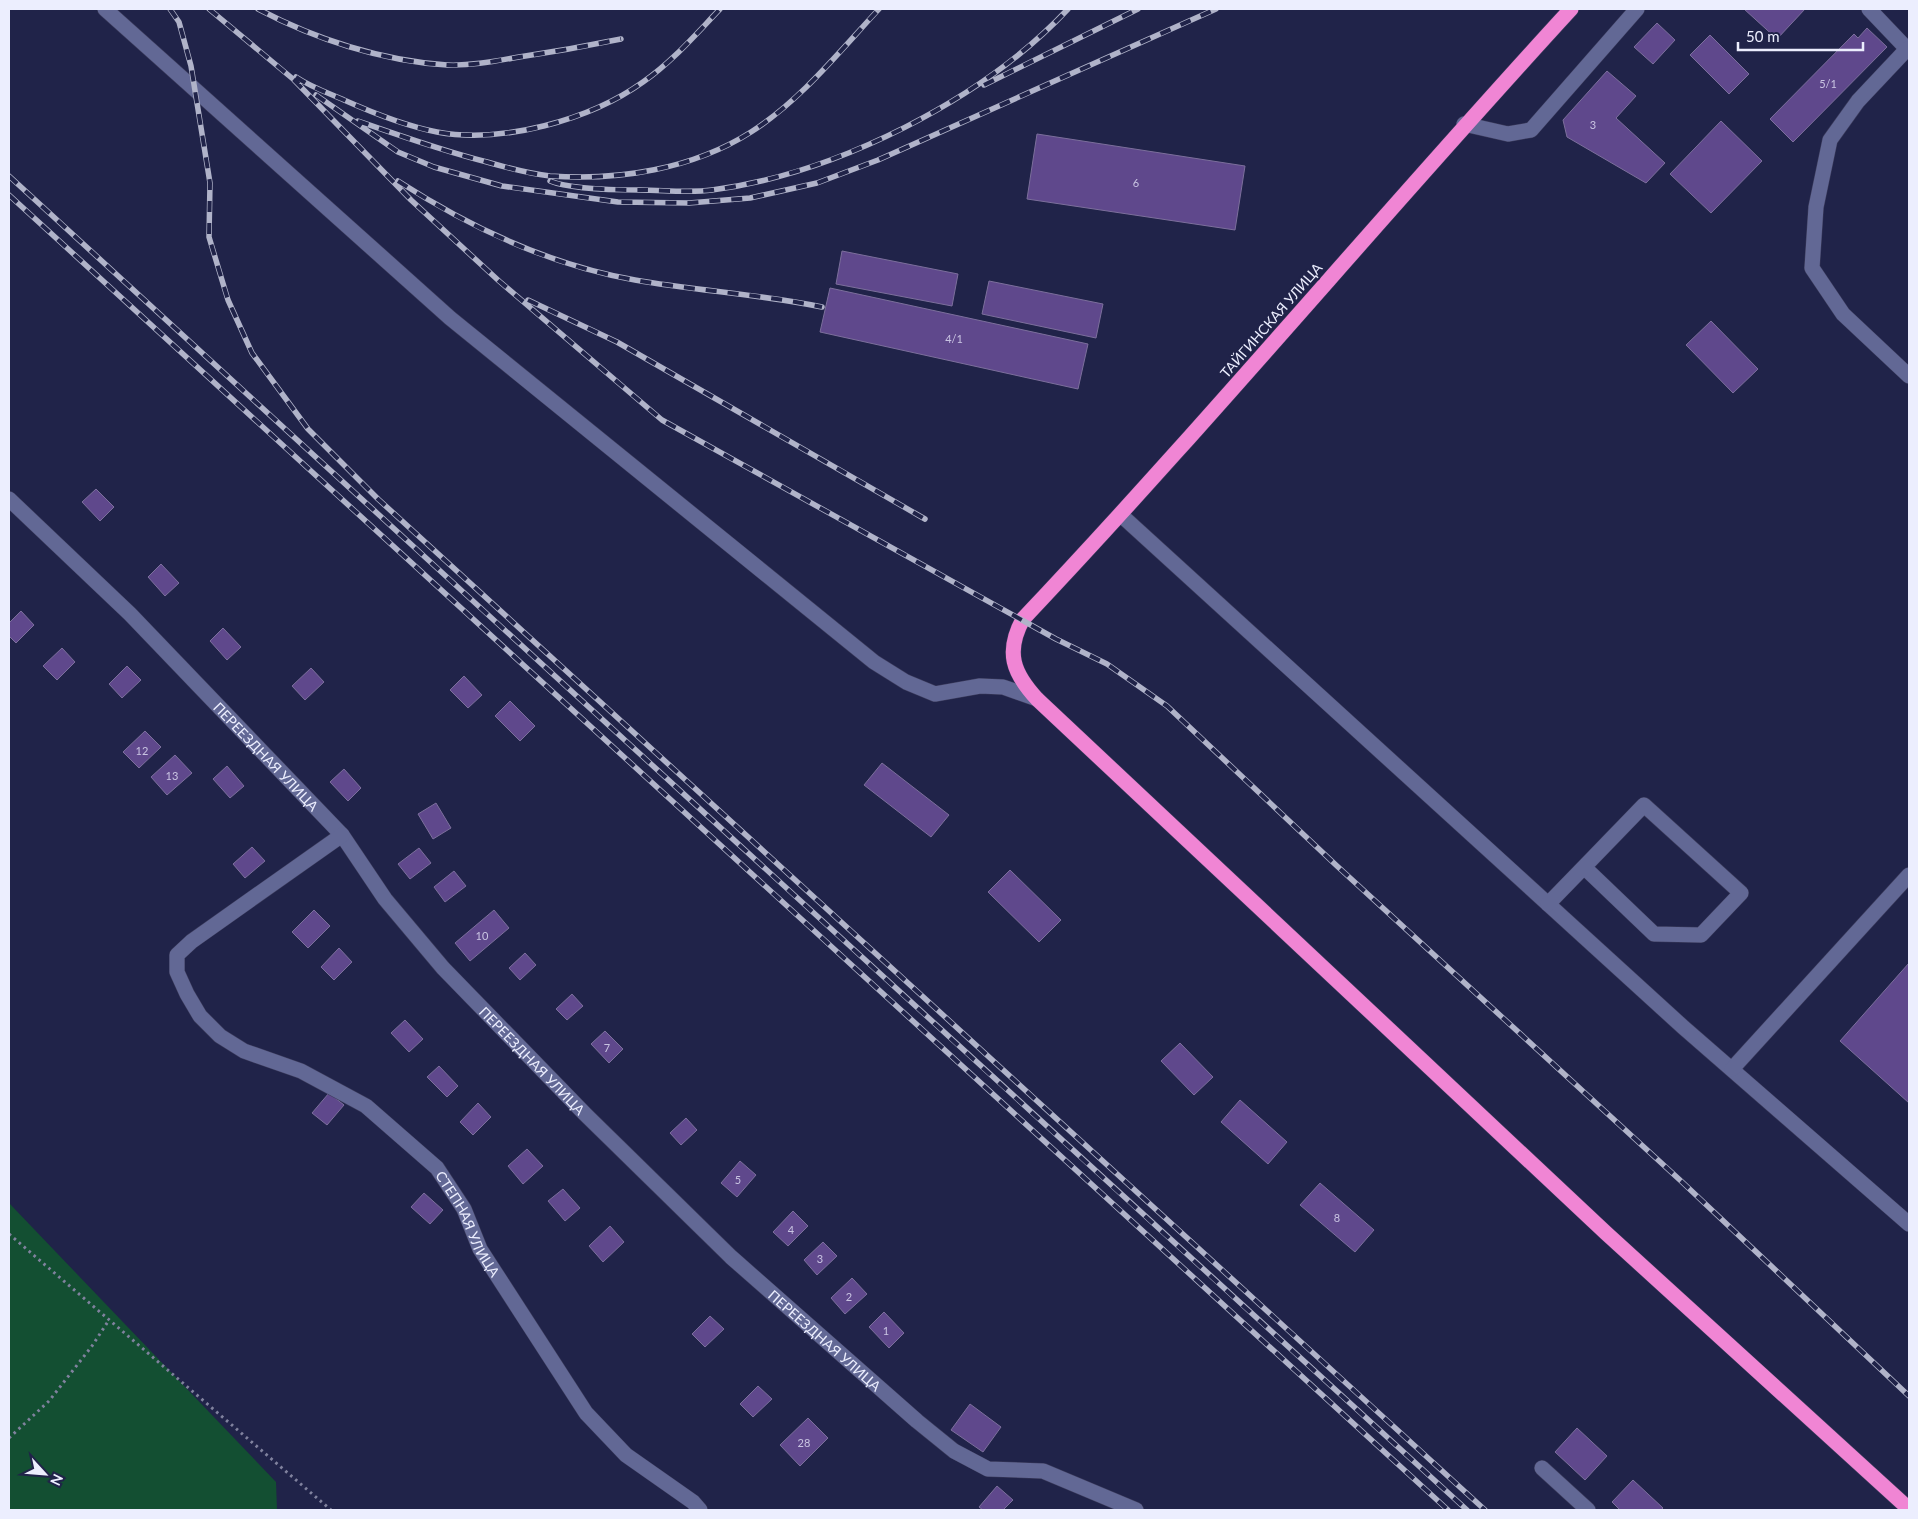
<svg xmlns="http://www.w3.org/2000/svg" width="1918" height="1519" font-family="Lato,sans-serif">
  <style>
    .green { fill: #134f32 }
    .building { fill: #5f488c; stroke: #7c6f9c }
    .lines { fill: none; stroke-linecap: round; stroke-linejoin: round }
    .minor-casing { stroke: #3c3c5c; stroke-width: 16 }
    .highway-casing { stroke: #3c3c5c; stroke-width: 16 }
    .path { stroke: #80829e; stroke-width: 3; stroke-dasharray: 2.5 4; stroke-linecap: butt }
    .minor { stroke: #626895; stroke-width: 15 }
    .highway { stroke: #f085d4; stroke-width: 15 }
    .rail-casing { stroke: #b0b3c9; stroke-width: 5.5 }
    .rail { stroke: #202349; stroke-width: 4; stroke-dasharray: 11; stroke-linecap: butt }
    .labels { text-anchor: middle; dominant-baseline: central; stroke-width: 4; stroke-linejoin: round; paint-order: stroke }
    .number-label { font-size: 11px; fill: #c9c4e2 }
    .street-label { font-size: 14px; fill: #eceefe; stroke: #202349 }
  </style>
  <rect width="100%" height="100%" fill="#202349"/>
  <!-- green -->
  <path class="green" d="M9,1203L276,1482L277,1510H9Z"/>
  <!-- building -->
  <path class="building" d="M1744,9H1805L1777,39Z
    M1657,23L1675,40L1653,64L1634,47Z
    M1867,28L1887,47L1793,142L1770,119L1854,34L1858,38Z
    M1710,35L1749,74L1729,94L1690,55Z
    M1607,71L1636,96L1616,118L1665,163L1646,183L1567,137L1563,120Z
    M1721,121L1762,161L1711,213L1670,174Z
    M1037,134L1245,166L1235,230L1027,199Z
    M842,251L958,274L952,306L836,284Z
    M989,281L1103,304L1096,338L982,314Z
    M830,288L1088,344L1078,389L820,332Z
    M1711,321L1758,369L1733,393L1686,345Z
    M96,489L114,507L100,521L82,502Z
    M161,564L179,583L165,596L148,577Z
    M21,611L34,625L16,643L9,636V623Z
    M223,628L241,647L227,660L210,641Z
    M62,648L75,662L57,680L43,666Z
    M127,666L141,680L122,698L109,684Z
    M311,668L324,682L305,700L292,686Z
    M464,676L482,695L468,708L450,690Z
    M510,701L535,726L520,741L495,716Z
    M145,731L161,747L139,768L123,752Z
    M175,755L192,773L167,795L151,777Z
    M882,763L949,815L931,837L864,785Z
    M227,766L244,786L230,798L213,779Z
    M344,769L361,788L348,801L330,782Z
    M436,803L451,828L433,839L418,814Z
    M252,847L265,861L245,878L233,864Z
    M419,848L431,863L410,879L398,864Z
    M1010,870L1061,920L1039,942L988,892Z
    M454,871L466,886L445,902L434,887Z
    M314,910L330,926L308,948L292,932Z
    M494,910L509,928L470,961L455,943Z
    M339,948L352,962L334,980L321,967Z
    M525,953L536,965L520,980L509,968Z
    M1909,963V1103L1840,1041Z
    M572,994L583,1006L567,1020L556,1009Z
    M405,1020L423,1039L409,1052L391,1033Z
    M605,1031L623,1049L609,1063L591,1044Z
    M1180,1043L1213,1077L1194,1095L1161,1061Z
    M439,1066L458,1086L447,1097L427,1077Z
    M329,1093L344,1105L327,1125L312,1113Z
    M1240,1100L1287,1142L1268,1164L1221,1122Z
    M478,1103L491,1117L473,1135L460,1122Z
    M686,1118L697,1130L681,1145L670,1133Z
    M527,1149L543,1166L523,1184L508,1166Z
    M740,1161L756,1175L737,1197L721,1183Z
    M1320,1183L1374,1230L1355,1252L1300,1205Z
    M563,1189L580,1208L565,1221L548,1201Z
    M424,1193L443,1210L430,1224L411,1207Z
    M793,1211L808,1226L788,1246L773,1232Z
    M610,1226L624,1242L603,1262L589,1246Z
    M823,1242L837,1256L817,1275L804,1260Z
    M852,1278L867,1294L845,1314L831,1298Z
    M884,1312L904,1333L889,1348L869,1327Z
    M710,1316L724,1329L705,1347L692,1334Z
    M758,1386L772,1399L753,1417L740,1404Z
    M970,1404L1001,1427L983,1452L951,1430Z
    M808,1418L828,1438L800,1466L780,1445Z
    M1577,1428L1607,1456L1585,1480L1555,1452Z
    M1633,1480L1663,1508L1661,1510H1620L1612,1502Z
    M997,1486L1013,1500L1003,1510H983L979,1507Z"/>
  <g class="lines">
    <defs>
      <g id="minor">
        <path d="M105,9L450,318L874,662L906,682L935,694L980,686L1003,687L1037,699"/>
        <path d="M1869,9L1909,51"/>
        <path d="M1907,49L1858,101L1830,140L1816,207L1812,268L1843,314L1909,376"/>
        <path d="M1464,124L1508,134L1531,130L1637,9"/>
        <path id="s1" d="M9,499L130,614L342,835L385,899L443,968L585,1114L731,1257L917,1421L954,1451L988,1469L1043,1471L1136,1510"/>
        <path d="M1121,515L1683,1027L1909,1224"/>
        <path id="s2" d="M342,835L192,941L177,955V972L187,994L200,1016L220,1036L244,1051L301,1071L366,1106L437,1168L464,1209L480,1249L586,1413L626,1455L693,1502L700,1510"/>
        <path d="M1548,904L1584,867L1654,934L1701,935L1741,893L1644,805L1584,867"/>
        <path d="M1732,1069L1909,875"/>
        <path d="M1542,1468L1588,1510"/>
      </g>
      <path id="highway" d="M1571,9C1386,210 1211,420 1023,619C1005,652 1013,673 1037,699L1606,1233L1909,1509"/>
    </defs>
    <!-- minor casing -->
    <use href="#minor" class="minor-casing"/>
    <!-- highway casing -->
    <use href="#highway" class="highway-casing"/>
    <!-- path -->
    <path class="path" d="M9,1234L331,1510
      M9,1438L49,1401L92,1346L109,1320"/>
    <!-- minor -->
    <use href="#minor" class="minor"/>
    <!-- highway -->
    <use href="#highway" class="highway"/>
    <defs>
      <path id="rail" d="M170,9L179,22L191,66L210,183L209,237L228,300L252,353L308,429L378,499L1485,1510
        M209,9L299,84
        M258,9C315,39 382,61 447,65C471,66 496,61 519,57C553,52 587,46 621,39
        M296,77C311,87 328,93 344,100C373,113 406,126 437,132C502,144 590,120 643,82C672,62 696,34 720,9
        M294,80L411,200L499,281L662,420L1056,639L1107,664L1167,706L1337,866L1681,1181L1909,1396
        M984,85L1138,9
        M316,95L398,152L434,167L502,186L618,202L689,203L750,198L817,183L878,160L1216,9
        M358,121C401,136 443,151 487,162C508,168 530,174 550,176C618,181 693,169 751,132C801,100 839,52 879,9
        M9,176C495,621 980,1066 1467,1510
        M398,181C471,228 549,265 635,280C697,291 760,294 822,307
        M550,181C569,189 618,190 640,190C663,190 689,193 712,190C835,174 983,100 1068,9
        M9,195L1448,1510
        M528,300L617,342L925,519"/>
    </defs>
    <!-- rail casing -->
    <use href="#rail" class="rail-casing"/>
    <!-- rail -->
    <use href="#rail" class="rail"/>
  </g>
  <g class="labels">
    <!-- number labels -->
    <g class="number-label">
      <text x="1828" y="83">5/1</text>
      <text x="1593" y="124">3</text>
      <text x="1136" y="182">6</text>
      <text x="954" y="338">4/1</text>
      <text x="142" y="750">12</text>
      <text x="172" y="775">13</text>
      <text x="482" y="935">10</text>
      <text x="607" y="1047">7</text>
      <text x="738" y="1179">5</text>
      <text x="1337" y="1217">8</text>
      <text x="791" y="1229">4</text>
      <text x="820" y="1258">3</text>
      <text x="849" y="1296">2</text>
      <text x="886" y="1330">1</text>
      <text x="804" y="1442">28</text>
    </g>
    <!-- street labels -->
    <g class="street-label">
      <text transform="translate(1271 320) rotate(-49)">ТАЙГИНСКАЯ УЛИЦА</text>
      <text stroke="none"><textPath href="#s1" startOffset="364">ПЕРЕЕЗДНАЯ УЛИЦА</textPath></text>
      <text stroke="none"><textPath href="#s1" startOffset="769">ПЕРЕЕЗДНАЯ УЛИЦА</textPath></text>
      <text stroke="none"><textPath href="#s2" startOffset="620">СТЕПНАЯ УЛИЦА</textPath></text>
      <text stroke="none"><textPath href="#s1" startOffset="1174">ПЕРЕЕЗДНАЯ УЛИЦА</textPath></text>
    </g>
  </g>
  <!-- border -->
  <rect width="1918" height="1519" fill="none" stroke="#eceefe" stroke-width="20"/>
  <!-- north arrow -->
  <g transform="translate(45 1474) rotate(116)" stroke="#202349" stroke-width="4" paint-order="stroke">
  <path d="M0-4L9 19L0 12L-9 19Z" fill="#eceefe"/>
  <text y="-8" font-size="14" font-weight="bold" text-anchor="middle" fill="#eceefe">N</text>
  </g>
  <!-- scale -->
  <path d="M1738 42v8h125v-8" fill="none" stroke="#eceefe" stroke-width="2.5"/>
  <text x="1746" y="42" font-size="15" fill="#eceefe" stroke="#202349" stroke-width="4" paint-order="stroke">50 m</text>
</svg>
